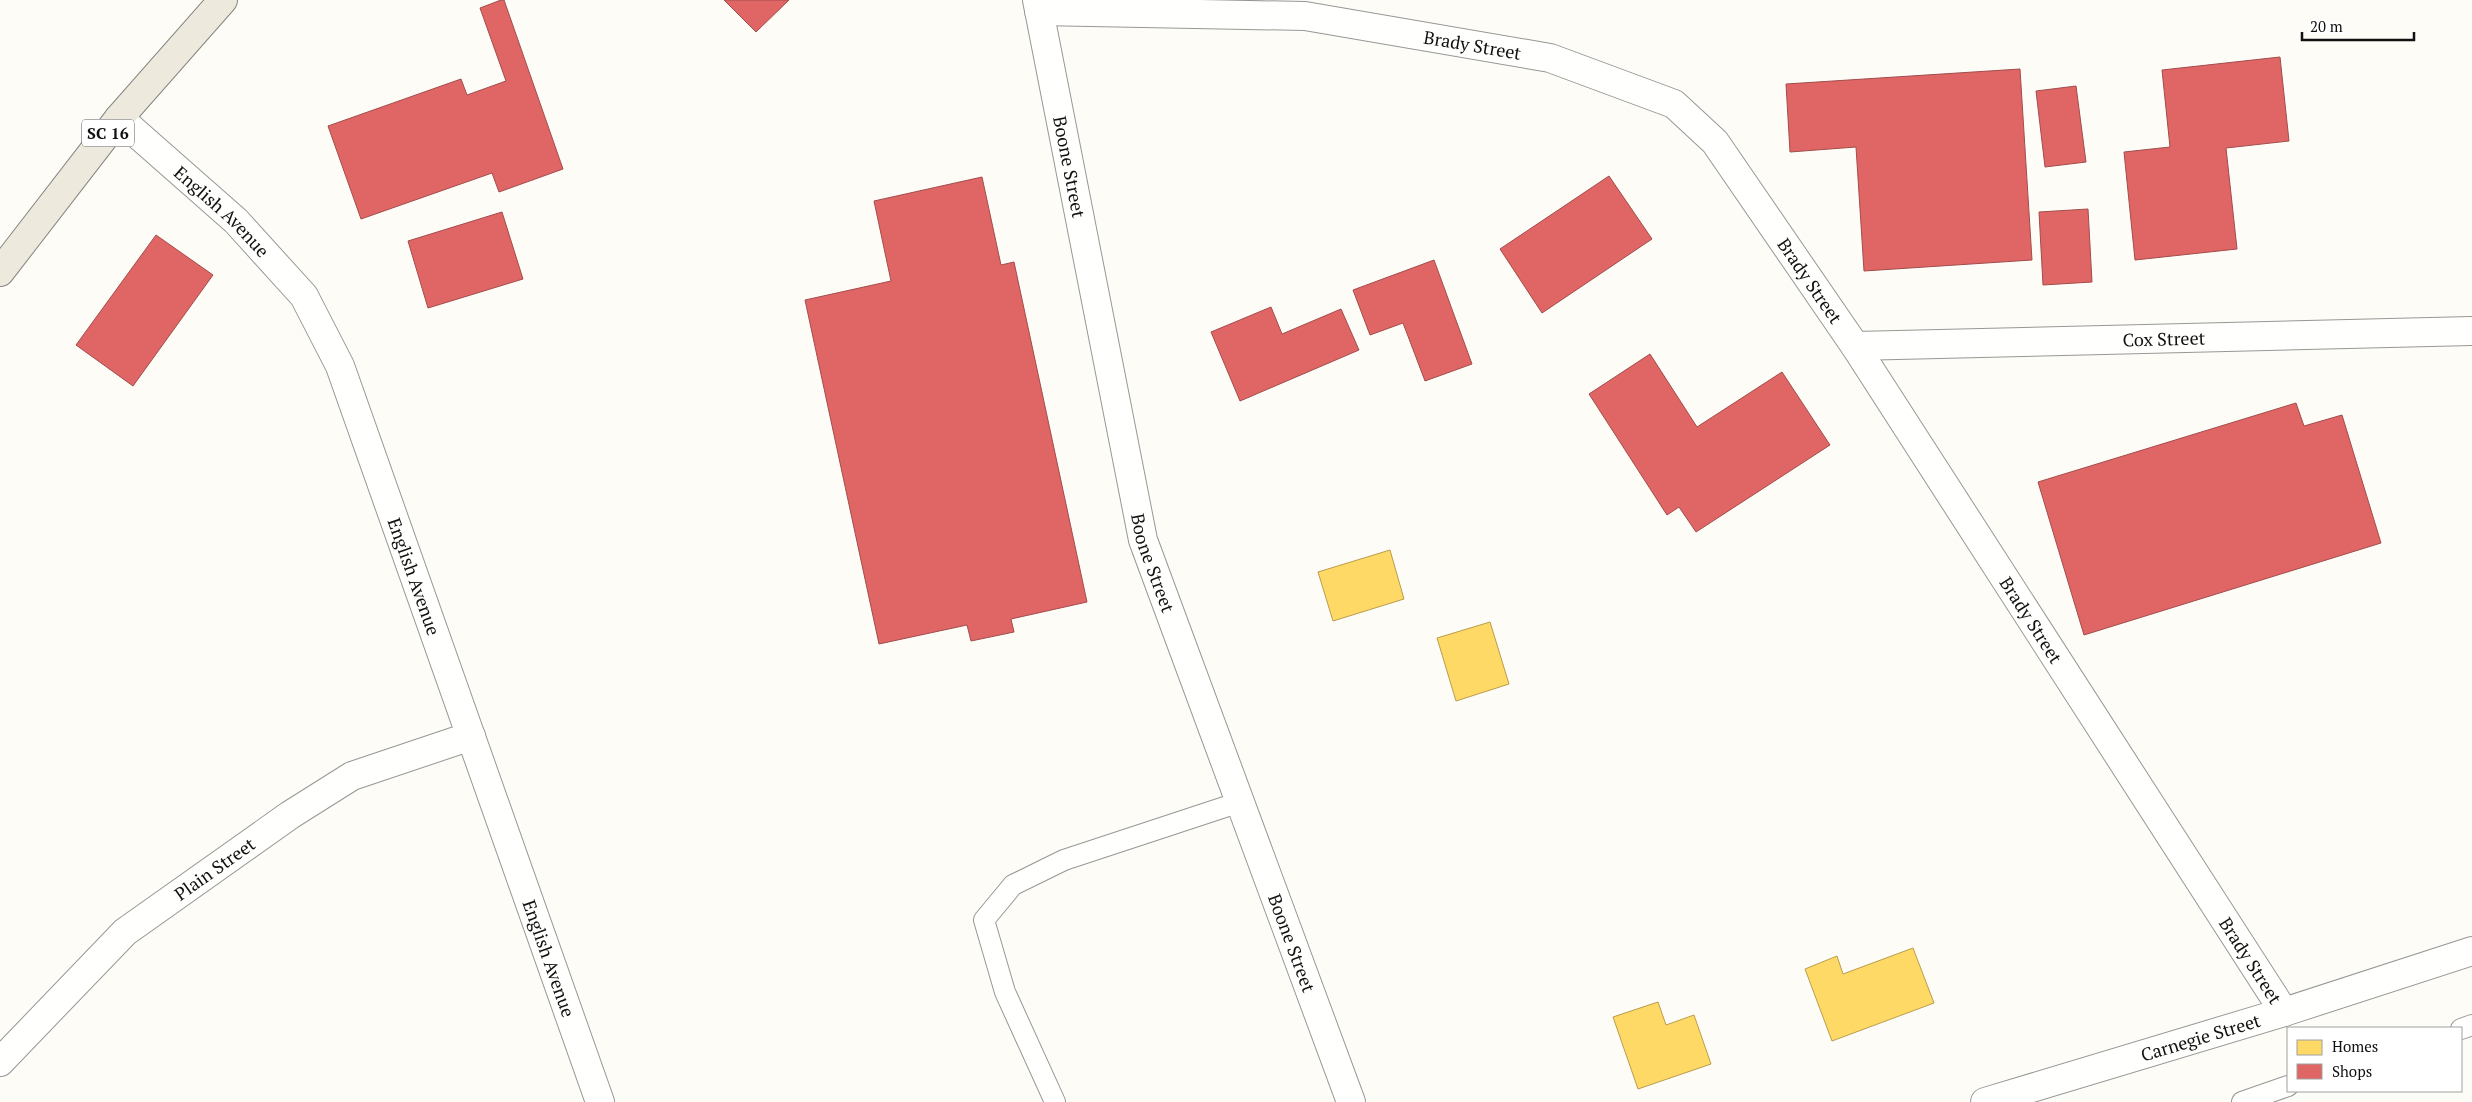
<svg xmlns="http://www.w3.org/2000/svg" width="2472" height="1102" font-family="'PT Serif',serif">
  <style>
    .homes { fill: #ffd966; stroke: #b89d4c }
    .shops { fill: #e06666; stroke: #a24c4c }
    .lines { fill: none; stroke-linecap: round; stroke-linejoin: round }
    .service-casing { stroke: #979795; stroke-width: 22 }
    .minor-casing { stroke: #979795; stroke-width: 30 }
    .primary-casing { stroke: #858482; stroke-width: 30 }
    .service { stroke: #fffffe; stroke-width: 20 }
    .minor { stroke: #fffffe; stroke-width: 28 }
    .primary { stroke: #ede9dc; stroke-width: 28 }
    .labels { text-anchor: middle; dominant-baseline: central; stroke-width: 5; stroke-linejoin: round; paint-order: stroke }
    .shield { fill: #fff; stroke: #585858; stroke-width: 1 }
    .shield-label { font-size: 16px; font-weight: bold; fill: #111 }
    .street-label { font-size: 18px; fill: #111; stroke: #fff }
  </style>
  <rect width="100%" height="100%" fill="#fdfcf7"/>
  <!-- homes -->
  <path class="homes" d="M1390,550L1404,599L1333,621L1318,572Z
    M1490,622L1509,684L1456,701L1437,638Z
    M1913,948L1934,1003L1832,1041L1805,969L1837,956L1843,974Z
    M1658,1002L1666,1025L1694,1015L1711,1064L1638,1089L1613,1017Z"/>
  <!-- shops -->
  <path class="shops" d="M501,0H504L563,169L499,192L492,173L361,219L328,126L461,79L467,95L506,81L480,8Z
    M724,0H789L756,32Z
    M2280,57L2289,141L2226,148L2237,249L2135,260L2124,152L2170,147L2162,70Z
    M2020,69L2032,260L1864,271L1856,147L1790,152L1786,84Z
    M2076,86L2086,162L2045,167L2036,91Z
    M1609,176L1652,239L1542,313L1500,249Z
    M982,177L1001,265L1014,262L1087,602L1011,619L1014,632L971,641L967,625L879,644L805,300L891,281L874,201Z
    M2088,209L2092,282L2043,285L2039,212Z
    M502,212L523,279L428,308L408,241Z
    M156,235L213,275L133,386L76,345Z
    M1434,260L1472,364L1425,381L1403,323L1370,335L1353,290Z
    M1271,307L1282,334L1341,309L1359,350L1240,401L1211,332Z
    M1650,354L1697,427L1782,372L1830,445L1696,532L1679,507L1667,515L1589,394Z
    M2296,403L2304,426L2342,415L2381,543L2084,635L2038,482Z"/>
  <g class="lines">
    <defs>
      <path id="service" d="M2461,1029L2472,1025
        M1055,1102L1005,992L984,920L1013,885L1064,860L1240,802
        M2242,1102L2288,1086"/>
      <g id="minor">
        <path id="s1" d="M1037,0L1143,540L1351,1102"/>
        <path id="s2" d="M1039,11L1305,16L1550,58L1674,104L1715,142L1855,346L2284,1012"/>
        <path id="s3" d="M119,118L236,221L304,296L340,366L600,1102"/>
        <path id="s4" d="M1855,346L2472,331"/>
        <path id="s5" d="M0,1062L125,932L290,815L352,776L471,736"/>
        <path id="s6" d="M1985,1102L2284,1012L2472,951"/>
      </g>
      <path id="primary" d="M0,272L119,118L223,0"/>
    </defs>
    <!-- service casing -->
    <use href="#service" class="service-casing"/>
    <!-- minor casing -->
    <use href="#minor" class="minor-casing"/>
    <!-- primary casing -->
    <use href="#primary" class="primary-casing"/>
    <!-- service -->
    <use href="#service" class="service"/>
    <!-- minor -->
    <use href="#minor" class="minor"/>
    <!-- primary -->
    <use href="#primary" class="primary"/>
  </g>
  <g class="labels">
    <!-- shield labels -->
    <rect class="shield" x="82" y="119.5" width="52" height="27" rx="4"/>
    <g class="shield-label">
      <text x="108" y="133">SC 16</text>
    </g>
    <!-- street labels -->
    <g class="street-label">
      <text stroke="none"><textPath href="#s2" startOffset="436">Brady Street</textPath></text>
      <text stroke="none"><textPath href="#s1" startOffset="170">Boone Street</textPath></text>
      <text stroke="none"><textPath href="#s3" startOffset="139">English Avenue</textPath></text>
      <text stroke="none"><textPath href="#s2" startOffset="871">Brady Street</textPath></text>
      <text stroke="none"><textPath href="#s4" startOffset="309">Cox Street</textPath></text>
      <text stroke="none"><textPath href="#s1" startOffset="575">Boone Street</textPath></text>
      <text stroke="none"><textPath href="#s3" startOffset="559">English Avenue</textPath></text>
      <text stroke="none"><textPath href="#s2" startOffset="1276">Brady Street</textPath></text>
      <text stroke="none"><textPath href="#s5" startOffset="290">Plain Street</textPath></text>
      <text stroke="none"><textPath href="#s1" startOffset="980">Boone Street</textPath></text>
      <text stroke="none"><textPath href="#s3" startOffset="964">English Avenue</textPath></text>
      <text stroke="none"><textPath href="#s2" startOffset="1681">Brady Street</textPath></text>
      <text stroke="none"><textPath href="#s6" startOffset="225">Carnegie Street</textPath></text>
    </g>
  </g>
  <!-- legend -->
  <rect x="2287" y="1027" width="175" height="65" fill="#ffffff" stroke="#a0a0a0"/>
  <rect x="2297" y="1040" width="25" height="15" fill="#ffd966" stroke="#a0a0a0"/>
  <text x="2332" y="1052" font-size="15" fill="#111111">Homes</text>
  <rect x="2297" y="1064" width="25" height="15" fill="#e06666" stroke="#a0a0a0"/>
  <text x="2332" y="1077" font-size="15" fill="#111111">Shops</text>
  <!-- scale -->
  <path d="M2302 32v8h112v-8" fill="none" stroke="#111111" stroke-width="2.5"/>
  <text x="2310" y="32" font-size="15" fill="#111111" stroke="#ffffff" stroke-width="4" paint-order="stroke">20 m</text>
</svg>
